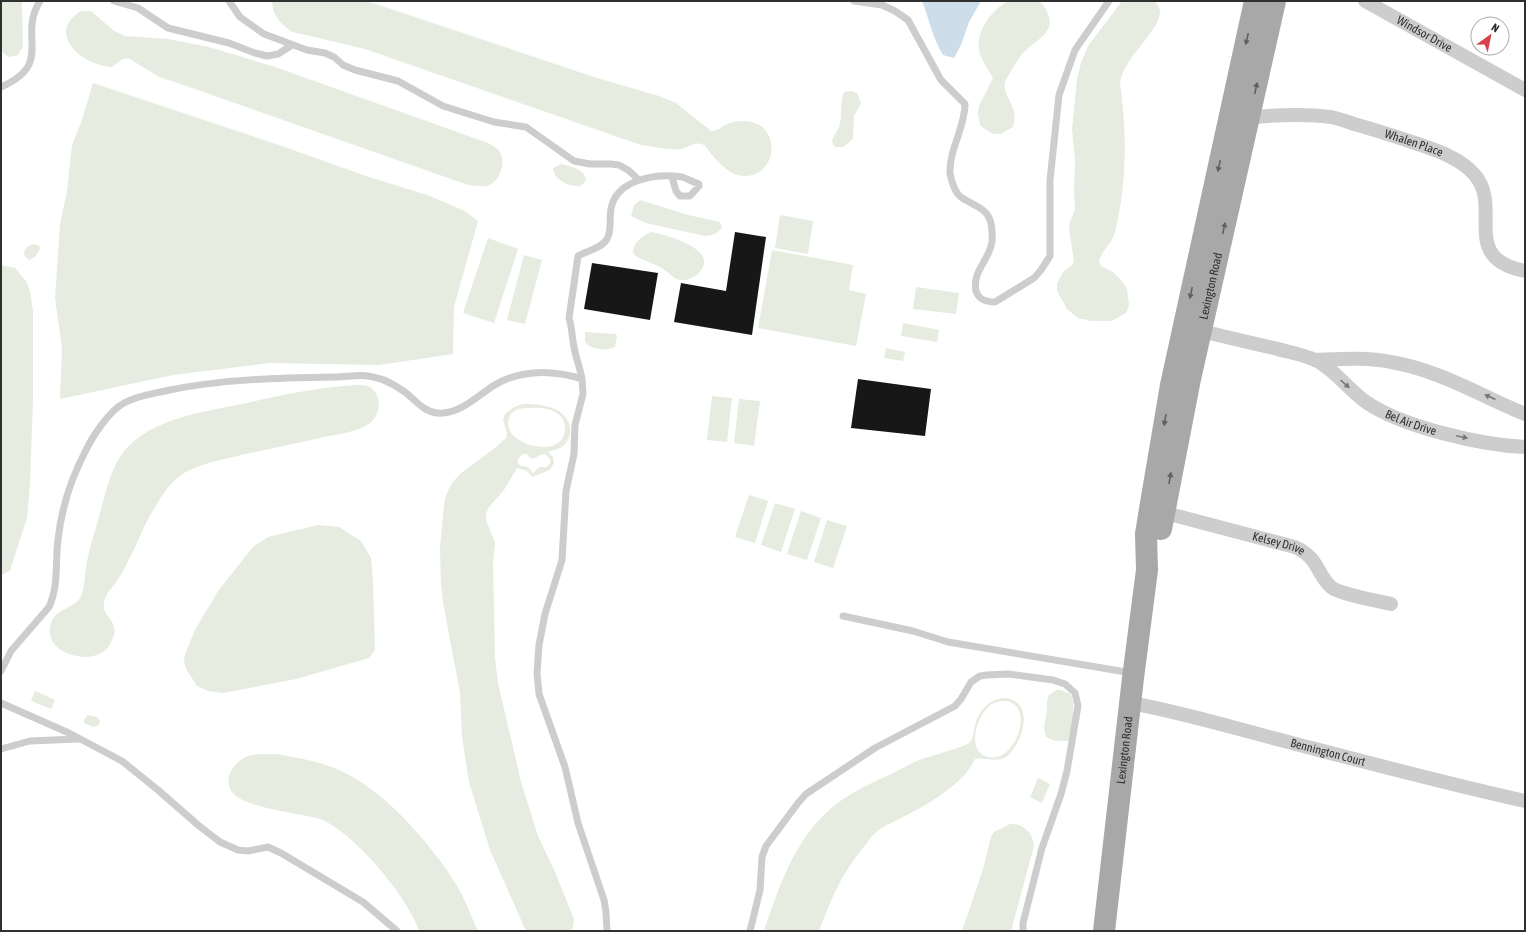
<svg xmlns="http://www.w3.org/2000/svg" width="1526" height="932" font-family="'Asap Condensed',sans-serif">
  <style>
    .green { fill: #e6ecdf; fill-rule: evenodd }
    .water { fill: #cddeea }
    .building { fill: #171717 }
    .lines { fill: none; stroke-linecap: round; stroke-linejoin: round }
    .service { stroke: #cdcdcd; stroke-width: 7 }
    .minor { stroke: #cdcdcd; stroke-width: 14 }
    .primary { stroke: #a8a8a8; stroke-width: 22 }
    .oneway { fill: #606060 }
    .oneway2 { fill: #777 }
    .labels { text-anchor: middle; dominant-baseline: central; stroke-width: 4; stroke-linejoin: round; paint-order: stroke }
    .street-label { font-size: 12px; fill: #303030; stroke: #fff }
  </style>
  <rect width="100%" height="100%" fill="#fff"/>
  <!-- green -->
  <path class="green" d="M2,1H22L23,46L18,55L9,57L3,53L1,49Z
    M272,1H365L376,4L597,78L659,96L676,103L711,131C718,131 721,127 727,124C734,121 744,120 752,122C782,130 776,177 744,176C731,176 720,164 712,155C709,151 706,145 701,144C693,142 688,148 681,149C672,151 651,146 641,145L365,49L293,32C281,26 272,14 272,1Z
    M1008,1H1039C1043,4 1046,9 1048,14C1056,32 1035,41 1024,52C1020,56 1006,78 1005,83C1002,98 1020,105 1013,127L1001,134H994L986,130L980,125L978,114L979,106L993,78C988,68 981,61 979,50C975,31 993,9 1008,1Z
    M1122,1H1155C1157,4 1160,8 1160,12C1160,31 1123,58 1120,83C1127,132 1127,183 1115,232C1112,244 1102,250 1099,261L1101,266L1113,272L1120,279L1127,288L1129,305L1126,313L1112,321H1090L1084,319H1079L1067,309L1057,291V284L1063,272L1071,266L1074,262L1069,228L1070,222L1075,209L1074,191L1075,161L1072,129L1077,79L1081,63L1088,46Z
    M81,11H91L114,31L125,36L168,39L209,47L275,67L488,143C491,145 494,146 496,148C508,157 502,179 489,185C483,188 474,185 468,185L175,82L159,77L130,59C122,57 118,63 112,67C84,66 44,34 81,11Z
    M93,83L279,145L363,175L430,196L465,211L478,221L454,307L453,354L379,365L270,363L173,375L60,399L62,348L55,298L60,224L67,191L72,145L82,120Z
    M851,91L857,93L861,103L854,116L853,139L843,147H835L832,142C833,136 837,132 839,127C843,115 839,103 844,92Z
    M561,164C571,167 583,168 586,179C585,181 584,183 583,184C575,191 552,179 553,168Z
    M640,200L688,215L720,222L722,227C718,234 713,235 705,236L646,223L631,216L634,205Z
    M780,215L813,221L808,254L775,248Z
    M651,232C666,235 721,249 699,273C695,277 687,281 682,280C675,280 671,275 666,271C657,264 646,262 636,256L633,253C633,241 642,237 651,232Z
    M488,238L518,249L494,323L463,313Z
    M33,244L39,246L40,249L36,256L29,260L24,255C24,249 27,246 33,244Z
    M772,250L853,265L849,290L866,294L856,346L758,328Z
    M524,255L542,260L525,324L507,320Z
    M1,265L15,268L26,281L30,291L33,312V399L30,484L27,518L11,567L10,571L1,575Z
    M916,287L959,293L956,314L913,309Z
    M903,323L939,330L937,342L901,336Z
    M585,332L616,334L617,336L615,347C605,351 592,350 585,342Z
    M886,348L905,352L903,361L884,358Z
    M357,385C362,385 367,385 371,388C382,396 381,415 370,423C359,432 338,434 324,437C294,444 263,450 233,457C213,462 190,466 175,480C163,491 152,512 145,525C137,543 129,561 119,578C114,586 105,593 104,603C101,618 123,621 111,642C109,647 106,650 101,653C82,664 42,651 51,623C56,607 77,609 82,594C85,583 85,572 87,561C90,545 96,529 100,513C107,489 112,460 132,443C163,415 212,411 251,402C286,394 321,387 357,385Z
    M712,396L732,398L727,442L707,440Z
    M739,399L760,401L754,446L734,443Z
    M523,404C535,404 547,405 557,410C570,417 575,432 565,444C561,449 554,450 548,452L553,457L554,463L550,470L532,477L527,471L517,468L504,490L489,507L486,513V520L495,543L493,562L495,658L498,683L521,782L538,836L555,872L574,919L573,928L570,931H526L490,850L469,782L462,737L460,693L443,602L441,583L440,548L444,504L446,495L452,483L460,474L496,447L506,438L507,433L503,419L505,414L514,407ZM531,408C545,407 566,411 565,429C564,454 529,449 516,438C507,431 504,417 516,410C520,408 526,408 531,408ZM523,454H527L531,459C541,457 545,447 551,462L547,467H540L533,473L528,467L521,466L518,463V459Z
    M749,495L768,501L755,543L735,537Z
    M775,503L795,509L781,552L761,545Z
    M801,511L821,518L807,560L787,554Z
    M827,520L847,526L833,568L814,562Z
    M318,525L339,527L361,541L371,558L373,580L375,650L369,658L296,679L223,693L208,691L197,686L186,669L184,662L185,654L195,630L218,591L253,547L268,537Z
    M1056,690H1061L1070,694C1077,704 1072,730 1068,741H1055L1046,737L1044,727L1047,711V702L1048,696Z
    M35,691L55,700L51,709L31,701Z
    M1005,698C1032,701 1025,733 1014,748C1012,751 1009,755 1006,757C996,763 985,757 975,759C964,784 927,805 903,817C895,822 886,824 879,830C872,835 868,842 863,848C840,876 832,898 819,931H764C778,889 793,844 826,813C843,796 867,785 889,775C900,770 910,763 922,759C937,754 953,750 968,744C973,740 973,736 974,730C977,713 987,699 1005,698ZM1007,701C1038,708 1011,771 983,755C968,747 977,718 987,708C992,702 999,701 1007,701Z
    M88,715L97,717L100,721L99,725L93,727L84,723V719Z
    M276,754C301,758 329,763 351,776C391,798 432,846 456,884C465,899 471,916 478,931H419C409,898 351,828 317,818C296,813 251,808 236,796C220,783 232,761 249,756C257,753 267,755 276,754Z
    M1038,778L1050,784L1042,803L1030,797Z
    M1010,824C1023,823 1033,833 1034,846L1011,931H962L983,869L991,837L994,832Z"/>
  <!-- water -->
  <path class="water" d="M922,1H981L969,22L961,45L954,58L943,55C933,39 929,19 922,1Z"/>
  <!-- building -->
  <path class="building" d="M735,232L766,237L752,335L674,322L681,283L726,291Z
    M592,263L658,273L650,320L584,309Z
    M858,379L931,389L925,436L851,428Z"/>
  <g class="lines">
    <!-- service -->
    <path class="service" d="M114,1L138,8L168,28L229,43L255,53L267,56L278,54L292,45
      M229,1L240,17L264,34L307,50L325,53L334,57L343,65L355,70L398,81L443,106L494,122L526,127L574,161L590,164H611L619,165L628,170L639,180
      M854,1L882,5L895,11L908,20L941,80L965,104C965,128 949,149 950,173C951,180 955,193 961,197C976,208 991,207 992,231C992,236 993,241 991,246C987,262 972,273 976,291C979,300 986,302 995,302L1034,278L1041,270L1050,256V180L1059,95L1075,50L1109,1
      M1,87C55,63 17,37 40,1
      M582,379L583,394L575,425L574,454L566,491L562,560L545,614L539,645L537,673L539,694L565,767L578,823L604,900L606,912L607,931
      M843,616L913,631L948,642L1132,673
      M1,671L11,651L49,607C59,585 55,563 58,540C61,511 71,479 85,452C92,437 109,411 124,403C136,396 152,394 165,391C221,379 277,378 335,377C349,377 362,373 377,378C387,380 396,386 405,392C415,400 424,412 437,413C459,415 476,397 493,386C520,369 553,370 582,379C580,368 576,358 574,347C572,337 572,327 569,318L578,256C587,251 602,248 607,239C612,231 609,219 611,209C616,179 657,173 682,177C688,179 693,182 699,184V186L690,196H680L676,191L672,177
      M1,703L69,733L122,761L158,790L198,825L220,842L238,850L248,851L268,847L281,853L363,902L397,931
      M1,749L30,741L78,739
      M750,931L760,890L762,857L766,846L798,803L806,794L875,748L955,706L961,699L971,682L980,676L987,675L1008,674L1053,680L1065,684L1075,693L1078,706L1067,771L1061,794L1042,848L1023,923V931"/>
    <!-- minor -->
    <g class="minor">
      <path id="s1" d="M1365,1L1525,90"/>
      <path id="s2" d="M1243,118C1272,115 1301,113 1331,117C1339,119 1347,121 1354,124C1376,130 1397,137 1418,144C1438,151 1460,158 1474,174C1504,207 1458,258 1525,271"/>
      <path id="s3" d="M1194,329C1221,336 1247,342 1274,348C1287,352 1302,354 1315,360C1333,368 1349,390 1366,402C1402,427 1481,445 1525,447"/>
      <path d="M1315,360C1341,359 1366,357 1391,362C1439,370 1481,396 1525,414"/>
      <path id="s4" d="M1158,511L1295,547C1320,559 1315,572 1331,587C1339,594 1378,601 1391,604"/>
      <path id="s5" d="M1130,703C1177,711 1223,725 1269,737C1354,759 1439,782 1525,801"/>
    </g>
    <!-- primary -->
    <g class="primary">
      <path id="s6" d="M1161,529L1190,379L1275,1"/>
      <path id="s7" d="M1104,931L1133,678L1147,570L1146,534L1150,509L1171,385L1255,1"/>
    </g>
  </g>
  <!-- one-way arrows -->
  <defs><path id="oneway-solid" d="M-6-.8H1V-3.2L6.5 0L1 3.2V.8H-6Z"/></defs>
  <g class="oneway">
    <use href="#oneway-solid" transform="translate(1247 39) rotate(103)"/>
    <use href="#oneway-solid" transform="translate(1256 88) rotate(-78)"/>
    <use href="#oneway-solid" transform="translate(1219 166) rotate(102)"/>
    <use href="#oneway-solid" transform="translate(1224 228) rotate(-77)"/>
    <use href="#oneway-solid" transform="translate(1191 293) rotate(102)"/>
    <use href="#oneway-solid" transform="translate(1165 420) rotate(100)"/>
    <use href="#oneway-solid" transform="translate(1170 478) rotate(-80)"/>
  </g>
  <g class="oneway2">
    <use href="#oneway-solid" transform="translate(1345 384) rotate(42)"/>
    <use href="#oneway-solid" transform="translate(1490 397) rotate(-155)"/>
    <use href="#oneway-solid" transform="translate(1462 437) rotate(12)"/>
  </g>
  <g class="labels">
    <!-- street labels -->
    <g class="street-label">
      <text stroke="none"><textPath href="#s1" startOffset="68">Windsor Drive</textPath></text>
      <text stroke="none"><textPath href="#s2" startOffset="175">Whalen Place</textPath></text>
      <text stroke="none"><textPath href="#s6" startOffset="248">Lexington Road</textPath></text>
      <text stroke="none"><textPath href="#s3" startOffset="241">Bel Air Drive</textPath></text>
      <text stroke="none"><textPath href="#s4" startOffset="125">Kelsey Drive</textPath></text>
      <text stroke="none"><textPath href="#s7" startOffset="182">Lexington Road</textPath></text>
      <text stroke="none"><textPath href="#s5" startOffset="204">Bennington Court</textPath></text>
    </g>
  </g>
  <!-- border -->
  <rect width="1526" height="932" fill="none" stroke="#303030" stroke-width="4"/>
  <!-- north arrow -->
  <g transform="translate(1490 36) rotate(33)"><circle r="19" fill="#ffffff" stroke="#acacac"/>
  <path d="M0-3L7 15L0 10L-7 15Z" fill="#d7414b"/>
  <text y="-6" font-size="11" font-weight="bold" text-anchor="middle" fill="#303030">N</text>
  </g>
</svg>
